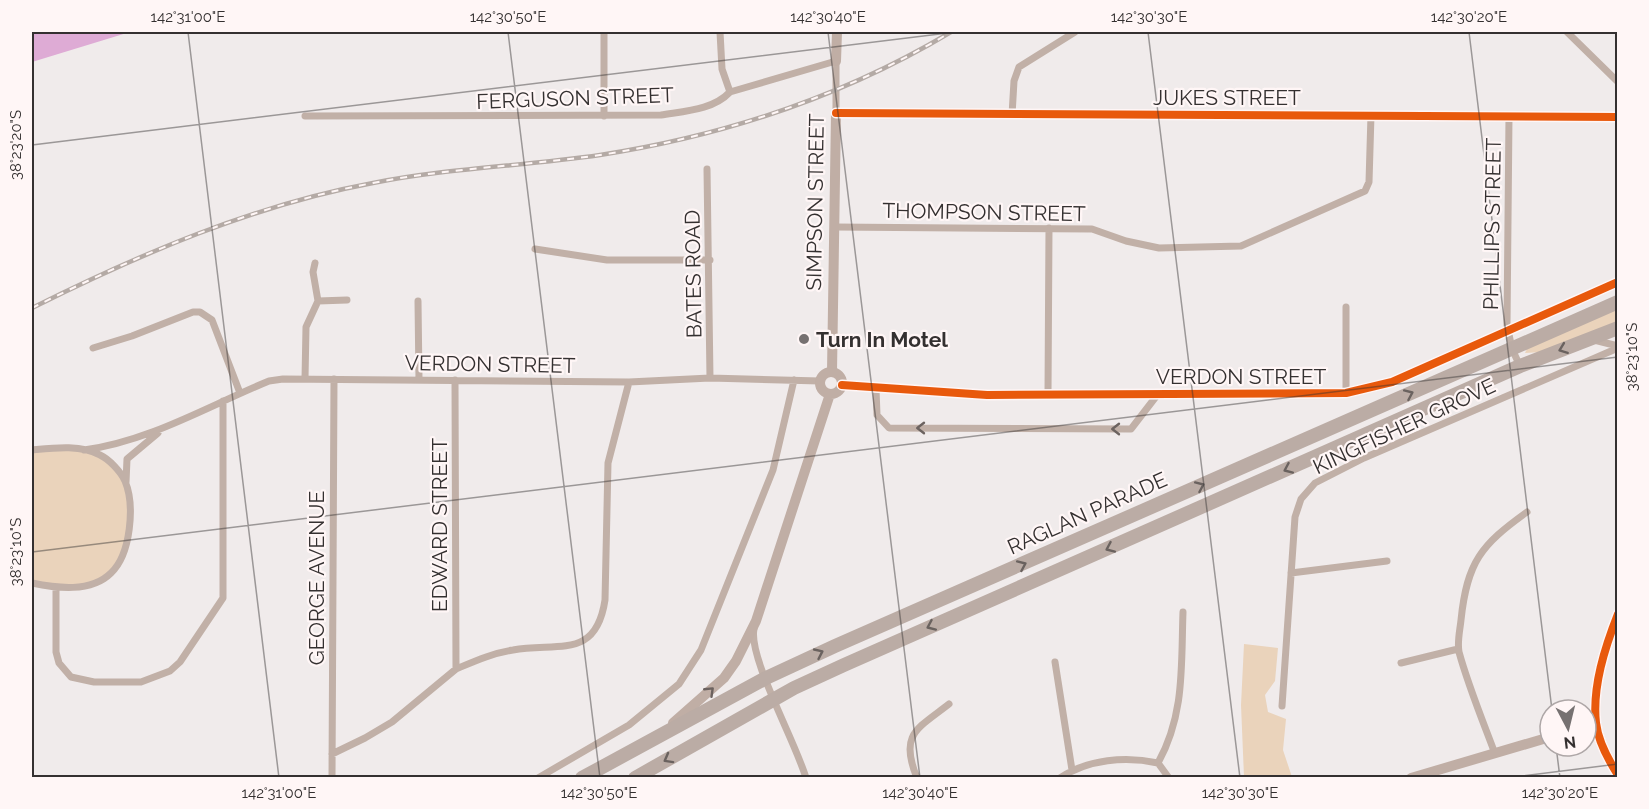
<svg xmlns="http://www.w3.org/2000/svg" width="1649" height="809" font-family="Raleway,sans-serif">
  <style>
    .green { fill: #ead3bb }
    .water { fill: #deabd5 }
    .lines { fill: none; stroke-linecap: round; stroke-linejoin: round }
    .street { stroke: #c1b0a7; stroke-width: 7 }
    .secondary { stroke: #c0aea5; stroke-width: 10 }
    .highway { stroke: #bbaca5; stroke-width: 14 }
    .rail-casing { stroke: #b4aaa5; stroke-width: 4.5 }
    .rail { stroke: #fff6f6; stroke-width: 2; stroke-dasharray: 7; stroke-linecap: butt }
    .cycleway-casing { stroke: #fff6f6; stroke-width: 11 }
    .cycleway { stroke: #e8590c; stroke-width: 8 }
    .oneway { stroke: #6a625f }
    .oneway2 { stroke: #6c6360 }
    .oneway3 { stroke: #6c625f }
    .ticks { fill: none; stroke: #343030; stroke-width: 1.5; stroke-opacity: 0.45 }
    .poi-dot { fill: #767171; stroke: #fff6f6; stroke-width: 2 }
    .labels { text-anchor: middle; dominant-baseline: central; stroke-width: 4.5; stroke-linejoin: round; paint-order: stroke }
    .street-label { font-size: 21px; fill: #343030; stroke: #fff6f6 }
    .poi-label { font-size: 21px; font-weight: bold; fill: #343030; stroke: #fff6f6; text-anchor: start }
    .neatline { fill: none; stroke: #343030; stroke-width: 2 }
    .ticks-label { font-size: 15px; text-anchor: middle; fill: #343030 }
  </style>
  <rect width="100%" height="100%" fill="#f0ebeb"/>
  <!-- green -->
  <path class="green" d="M1617,302V327L1558,351L1525,353L1527,349Z
    M62,448L99,454L126,482L130,529L124,552L111,573L86,586L32,583V450Z
    M1244,644L1278,648L1275,681L1265,695L1268,712L1286,719L1283,750L1292,777H1244L1241,705Z"/>
  <!-- water -->
  <path class="water" d="M32,32H130L32,62Z"/>
  <g class="lines">
    <!-- street -->
    <path class="street" d="M604,32V116
      M720,32L722,69L730,92
      M1567,32L1618,82
      M1012,115L1014,81L1019,67L1075,32
      M305,116L661,115C685,111 713,110 730,92L836,61V113L1618,117
      M1509,116L1507,325L1512,349L1520,366
      M707,169L710,378
      M835,227L1092,229L1126,241L1159,248L1241,246L1365,191L1369,182L1371,115
      M535,249L607,260H710
      M318,301L347,300
      M418,301L419,380
      M1346,307V393
      M1594,340L1618,346
      M93,348L132,336L193,312H200L212,320L240,393
      M305,379L306,327L318,301L313,272L315,263
      M455,380L456,669
      M842,385L987,395L1346,393L1392,382L1618,282
      M876,389L877,415L889,428L1131,429L1158,394
      M1048,393L1049,228
      M32,450C52,448 81,444 100,455C109,459 121,472 125,481C135,505 131,554 111,573C91,593 56,588 32,583
      M84,450C150,441 208,406 269,381L283,379L629,382L710,378L820,381
      M126,482L127,459L158,433
      M1291,573L1387,561
      M56,587V652L59,663L71,677L94,682H141L170,671L180,662L223,598V401
      M754,629C748,657 796,743 806,778
      M1055,662L1072,770
      M1401,663L1458,649
      M1282,706L1295,517L1301,499L1315,483L1364,458L1618,348
      M1494,751C1482,719 1468,685 1459,652C1457,642 1460,630 1461,620C1467,562 1481,545 1527,512
      M332,754L365,738L392,722L456,669C475,661 493,653 513,650C558,642 596,660 605,600L608,463L629,382
      M1158,763C1185,714 1181,666 1183,612
      M332,778L334,379
      M538,778L629,725L679,684L701,650L773,470L794,380
      M917,778C899,734 917,729 949,704
      M1060,778C1088,759 1126,756 1158,763L1169,778"/>
    <!-- secondary -->
    <path class="secondary" d="M836,61L837,32
      M832,372L836,113
      M820 383a11 11 0 1 1 22 0a11 11 0 1 1-22 0Z
      M1618,614C1605,647 1592,687 1596,723C1598,740 1609,761 1618,775
      M673,723L724,678L736,661L756,621L830,394
      M1411,778L1550,737"/>
    <!-- highway -->
    <path class="highway" d="M582,778L766,678L835,646L1618,302
      M635,778L794,688L844,665L1520,366L1618,328"/>
    <defs>
      <path id="rail" d="M32,308C140,254 254,205 373,183C448,168 525,166 600,155C723,136 844,96 951,32"/>
    </defs>
    <!-- rail casing -->
    <use href="#rail" class="rail-casing"/>
    <!-- rail -->
    <use href="#rail" class="rail"/>
    <defs>
      <path id="cycleway" d="M836,113L1618,117
        M842,385L987,395L1346,393L1392,382L1618,282
        M1618,614C1605,647 1592,687 1596,723C1598,740 1609,761 1618,775"/>
    </defs>
    <!-- cycleway casing -->
    <use href="#cycleway" class="cycleway-casing"/>
    <!-- cycleway -->
    <use href="#cycleway" class="cycleway"/>
  </g>
  <!-- one-way arrows -->
  <defs><path id="oneway-chevron" d="M-2-3.5L2.5 0L-2 3.5" fill="none" stroke-width="1.6" stroke-linecap="round" stroke-linejoin="round" transform="scale(1.5)"/></defs>
  <g class="oneway">
    <use href="#oneway-chevron" transform="translate(1563 349) rotate(159)"/>
    <use href="#oneway-chevron" transform="translate(1409 394) rotate(-24)"/>
    <use href="#oneway-chevron" transform="translate(1288 469) rotate(156)"/>
    <use href="#oneway-chevron" transform="translate(1200 486) rotate(-24)"/>
    <use href="#oneway-chevron" transform="translate(1110 548) rotate(156)"/>
    <use href="#oneway-chevron" transform="translate(1022 565) rotate(-24)"/>
    <use href="#oneway-chevron" transform="translate(931 626) rotate(156)"/>
    <use href="#oneway-chevron" transform="translate(819 653) rotate(-25)"/>
    <use href="#oneway-chevron" transform="translate(668 759) rotate(151)"/>
  </g>
  <g class="oneway2">
    <use href="#oneway-chevron" transform="translate(921 428) rotate(-180)"/>
    <use href="#oneway-chevron" transform="translate(1116 429) rotate(-180)"/>
  </g>
  <use class="oneway3" href="#oneway-chevron" transform="translate(710 691) rotate(-44)"/>
  <!-- ticks -->
  <path class="ticks" d="M188,32L279,778M508,32L600,778M828,32L920,778M1148,32L1240,778M1469,32L1552,710M32,145L956,32M32,552L1618,357M1556,746L1560,778M1507,778L1618,764"/>
  <!-- markers -->
  <circle class="poi-dot" cx="804" cy="339" r="6"/>
  <g class="labels">
    <!-- street labels -->
    <g class="street-label">
      <text x="1227" y="97">JUKES STREET</text>
      <text transform="translate(575 98) rotate(-2)">FERGUSON STREET</text>
      <text transform="translate(815 202) rotate(-89)">SIMPSON STREET</text>
      <text transform="translate(984 212) rotate(1)">THOMPSON STREET</text>
      <text transform="translate(1492 224) rotate(-89)">PHILLIPS STREET</text>
      <text transform="translate(693 274) rotate(-91)">BATES ROAD</text>
      <text transform="translate(490 364) rotate(1)">VERDON STREET</text>
      <text x="1241" y="376">VERDON STREET</text>
      <text transform="translate(1404 426) rotate(-25)">KINGFISHER GROVE</text>
      <text transform="translate(1087 513) rotate(-24)">RAGLAN PARADE</text>
      <text transform="translate(439 525) rotate(-90)">EDWARD STREET</text>
      <text transform="translate(316 578) rotate(-90)">GEORGE AVENUE</text>
    </g>
    <!-- poi labels -->
    <g class="poi-label">
      <text x="816" y="339">Turn In Motel</text>
    </g>
  </g>
  <!-- border -->
  <rect width="1649" height="809" fill="none" stroke="#fff6f6" stroke-width="66"/>
  <!-- north arrow -->
  <g transform="translate(1568 728) rotate(173)"><circle r="28" fill="#fff6f6" stroke="#aea7a7" stroke-width="1.5"/>
  <path d="M0-4.5L10 22L0 15L-10 22Z" fill="#767171"/>
  <text y="-9" font-size="16" font-weight="bold" text-anchor="middle" fill="#343030">N</text>
  </g>
  <rect x="33" y="33" width="1583" height="743" class="neatline"/>
  <g class="ticks-label">
    <text x="188" y="22">142°31'00"E</text>
    <text x="508" y="22">142°30'50"E</text>
    <text x="828" y="22">142°30'40"E</text>
    <text x="1149" y="22">142°30'30"E</text>
    <text x="1469" y="22">142°30'20"E</text>
    <text transform="translate(16 145) rotate(-90)" y="5">38°23'20"S</text>
    <text transform="translate(1632 357) rotate(-90)" y="5">38°23'10"S</text>
    <text transform="translate(16 552) rotate(-90)" y="5">38°23'10"S</text>
    <text x="279" y="798">142°31'00"E</text>
    <text x="599" y="798">142°30'50"E</text>
    <text x="920" y="798">142°30'40"E</text>
    <text x="1240" y="798">142°30'30"E</text>
    <text x="1560" y="798">142°30'20"E</text>
  </g>
</svg>
